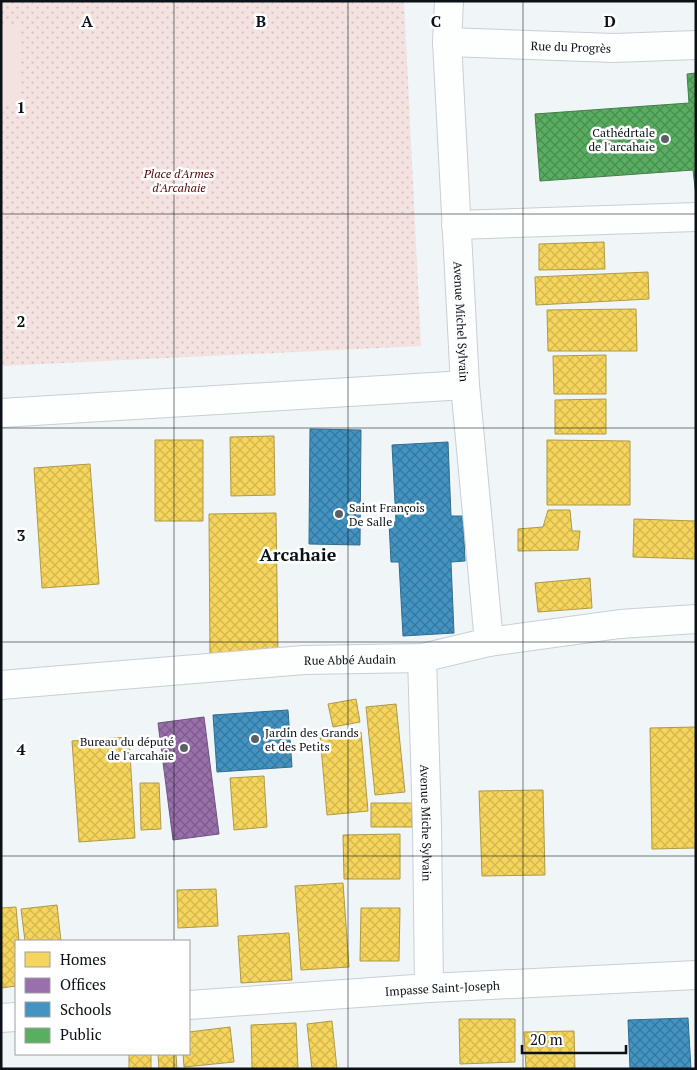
<svg xmlns="http://www.w3.org/2000/svg" width="697" height="1070" font-family="'PT Serif',serif">
  <style>
    .park { fill: url(#park-dots) }
    .garden { fill: #f4e2e0 }
    .homes { fill: url(#homes-cross-hatch); stroke: #af9a47 }
    .offices { fill: url(#offices-cross-hatch); stroke: #6e547f }
    .schools { fill: url(#schools-cross-hatch); stroke: #326c8f }
    .public { fill: url(#public-cross-hatch); stroke: #427f4b }
    .lines { fill: none; stroke-linecap: round; stroke-linejoin: round }
    .street-casing { stroke: #c8cfd5; stroke-width: 30 }
    .secondary-casing { stroke: #c8cfd5; stroke-width: 30 }
    .street { stroke: #fdfefe; stroke-width: 28 }
    .secondary { stroke: #fdfefe; stroke-width: 28 }
    .grid { fill: none; stroke: #0a1117; stroke-width: 1; stroke-opacity: 0.55 }
    .poi-dot { fill: #5a6166; stroke: #fff; stroke-width: 2 }
    .labels { text-anchor: middle; dominant-baseline: central; stroke-width: 5; stroke-linejoin: round; paint-order: stroke }
    .street-label { font-size: 12px; fill: #0a1117; stroke: #fff }
    .poi-label { font-size: 12px; fill: #0a1117; stroke: #fff; text-anchor: end }
    .park-label { font-size: 12px; font-style: italic; fill: #540202; stroke: #fff }
    .district-label { font-size: 18px; font-weight: bold; fill: #0a1117; stroke: #fff }
    .grid-label { font-size: 16px; text-anchor: middle; font-weight: bold; fill: #0a1117; stroke: #fff; stroke-width: 5; stroke-linejoin: round; paint-order: stroke }
  </style>
  <defs>
    <pattern id="park-dots" width="8" height="8" patternUnits="userSpaceOnUse" patternTransform="scale(1.25)"><rect width="8" height="8" fill="#f4e2e0"/><path d="M2 2h.1M6 6h.1" fill="none" stroke="#d0c1bf" stroke-width="1.8" stroke-linecap="round"/></pattern>
    <pattern id="homes-cross-hatch" width="8" height="8" patternUnits="userSpaceOnUse" patternTransform="scale(1.25)"><rect width="8" height="8" fill="#f6d55c"/><path d="M0 0l8 8M0 8l8-8" fill="none" stroke="#d2b64f"/></pattern>
    <pattern id="offices-cross-hatch" width="8" height="8" patternUnits="userSpaceOnUse" patternTransform="scale(1.25)"><rect width="8" height="8" fill="#9970ab"/><path d="M0 0l8 8M0 8l8-8" fill="none" stroke="#7b5b8a"/></pattern>
    <pattern id="schools-cross-hatch" width="8" height="8" patternUnits="userSpaceOnUse" patternTransform="scale(1.25)"><rect width="8" height="8" fill="#4393c3"/><path d="M0 0l8 8M0 8l8-8" fill="none" stroke="#36779d"/></pattern>
    <pattern id="public-cross-hatch" width="8" height="8" patternUnits="userSpaceOnUse" patternTransform="scale(1.25)"><rect width="8" height="8" fill="#5aae61"/><path d="M0 0l8 8M0 8l8-8" fill="none" stroke="#498c4f"/></pattern>
  </defs>
  <rect width="100%" height="100%" fill="#f0f5f8"/>
  <!-- park -->
  <path class="park" d="M1,1H404L421,346L1,366Z"/>
  <!-- garden -->
  <path class="garden" d="M1,26H20L21,103L1,104Z"/>
  <!-- homes -->
  <path class="homes" d="M604,242L605,269L539,270V244Z
    M648,272L649,299L536,305L535,277Z
    M636,309L637,351H548L547,310Z
    M606,355V394H554L553,356Z
    M606,399V434H555V400Z
    M274,436L275,495L231,496L230,437Z
    M155,440H203V521H155Z
    M547,440L630,441V505H547Z
    M90,464L99,584L42,588L34,468Z
    M548,510H570L572,531H580L578,550L518,551V529L543,527Z
    M276,513L278,656L210,657L209,514Z
    M634,519L696,521V559L633,557Z
    M590,578L592,608L538,612L535,583Z
    M356,699L360,722L333,727L328,704Z
    M396,704L405,792L375,795L366,707Z
    M696,727V848L652,849L650,728Z
    M361,732L368,811L327,815L320,735Z
    M129,737L135,838L79,842L72,741Z
    M264,776L267,827L234,830L230,778Z
    M140,783H159L161,829L141,830Z
    M543,790L545,875L482,876L479,791Z
    M371,803H412V827H371Z
    M400,834V879H344L343,835Z
    M343,883L349,967L301,970L295,886Z
    M216,889L218,926L178,928L177,890Z
    M57,905L61,941H25L21,909Z
    M16,907L19,941H16V986L1,988V908Z
    M361,908H400L399,961H360Z
    M289,933L292,980L241,983L238,936Z
    M459,1019H515V1062L460,1064Z
    M332,1021L337,1069H312L307,1024Z
    M296,1023L298,1069H252L251,1025Z
    M230,1027L234,1062L184,1067L183,1054H189V1032Z
    M574,1031L575,1069H526L524,1032Z
    M129,1054H151V1069H129Z
    M158,1054H176L177,1069H159Z"/>
  <!-- offices -->
  <path class="offices" d="M204,717L219,834L173,840L158,723Z"/>
  <!-- schools -->
  <path class="schools" d="M310,429L361,430L360,545L309,544Z
    M448,442L451,516H463L465,561L451,562L454,633L403,636L399,562H391L389,522H396L392,445Z
    M288,710L292,767L217,772L213,715Z
    M688,1018L691,1069H630L628,1020Z"/>
  <!-- public -->
  <path class="public" d="M696,73V196L693,170L540,181L535,114L689,103L687,74Z"/>
  <g class="lines">
    <defs>
      <g id="street">
        <path id="s1" d="M449,1L447,42L465,385L489,642"/>
        <path id="s2" d="M447,42L614,48L696,45"/>
        <path d="M456,225L696,217"/>
        <path d="M1,413L465,385"/>
        <path id="s3" d="M422,658L427,825L429,988"/>
        <path id="s4" d="M1,685L304,660L422,658L489,642L620,624L696,619"/>
      </g>
      <g id="secondary">
        <path id="s5" d="M189,1005L429,988L696,975"/>
        <path d="M1,1018L16,1017"/>
      </g>
    </defs>
    <!-- street casing -->
    <use href="#street" class="street-casing"/>
    <!-- secondary casing -->
    <use href="#secondary" class="secondary-casing"/>
    <!-- street -->
    <use href="#street" class="street"/>
    <!-- secondary -->
    <use href="#secondary" class="secondary"/>
  </g>
  <!-- grid -->
  <path class="grid" d="M174,1V941M348,1V1069M523,1V1069M1,214H696M1,428H696M1,642H696M1,856H696M174,1054V1069"/>
  <!-- markers -->
  <g class="poi-dot">
    <circle cx="665" cy="139" r="5"/>
    <circle cx="339" cy="514" r="5"/>
    <circle cx="255" cy="739" r="5"/>
    <circle cx="184" cy="748" r="5"/>
  </g>
  <g class="labels">
    <!-- street labels -->
    <g class="street-label">
      <text stroke="none"><textPath href="#s2" startOffset="124">Rue du Progrès</textPath></text>
      <text stroke="none"><textPath href="#s1" startOffset="321">Avenue Michel Sylvain</textPath></text>
      <text stroke="none"><textPath href="#s4" startOffset="350">Rue Abbé Audain</textPath></text>
      <text stroke="none"><textPath href="#s3" startOffset="165">Avenue Miche Sylvain</textPath></text>
      <text stroke="none"><textPath href="#s5" startOffset="254">Impasse Saint-Joseph</textPath></text>
    </g>
    <!-- poi labels -->
    <g class="poi-label">
      <text x="655" y="132">Cathédrtale<tspan x="655" dy="14">de l'arcahaie</tspan></text>
      <text x="349" y="507" text-anchor="start">Saint François<tspan x="349" dy="14">De Salle</tspan></text>
      <text x="265" y="732" text-anchor="start">Jardin des Grands<tspan x="265" dy="14">et des Petits</tspan></text>
      <text x="174" y="741">Bureau du député<tspan x="174" dy="14">de l'arcahaie</tspan></text>
    </g>
    <!-- park labels -->
    <g class="park-label">
      <text x="179" y="173">Place d'Armes<tspan x="179" dy="14">d'Arcahaie</tspan></text>
    </g>
    <!-- district labels -->
    <g class="district-label">
      <text x="298" y="554">Arcahaie</text>
    </g>
  </g>
  <g class="grid-label">
    <text x="87" y="27">A</text>
    <text x="261" y="27">B</text>
    <text x="436" y="27">C</text>
    <text x="610" y="27">D</text>
    <text x="21" y="113">1</text>
    <text x="21" y="327">2</text>
    <text x="21" y="541">3</text>
    <text x="21" y="755">4</text>
  </g>
  <!-- border -->
  <rect width="697" height="1070" fill="none" stroke="#0a1117" stroke-width="5"/>
  <!-- legend -->
  <rect x="15" y="940" width="175" height="115" fill="#ffffff" stroke="#9da0a2"/>
  <rect x="25" y="952" width="25" height="15" fill="#f6d55c" stroke="#9da0a2"/>
  <text x="60" y="965" font-size="15" fill="#0a1117">Homes</text>
  <rect x="25" y="978" width="25" height="15" fill="#9970ab" stroke="#9da0a2"/>
  <text x="60" y="990" font-size="15" fill="#0a1117">Offices</text>
  <rect x="25" y="1002" width="25" height="15" fill="#4393c3" stroke="#9da0a2"/>
  <text x="60" y="1015" font-size="15" fill="#0a1117">Schools</text>
  <rect x="25" y="1028" width="25" height="15" fill="#5aae61" stroke="#9da0a2"/>
  <text x="60" y="1040" font-size="15" fill="#0a1117">Public</text>
  <!-- scale -->
  <path d="M522 1045v8h104v-8" fill="none" stroke="#0a1117" stroke-width="2.5"/>
  <text x="530" y="1045" font-size="15" fill="#0a1117" stroke="#ffffff" stroke-width="4" paint-order="stroke">20 m</text>
</svg>
